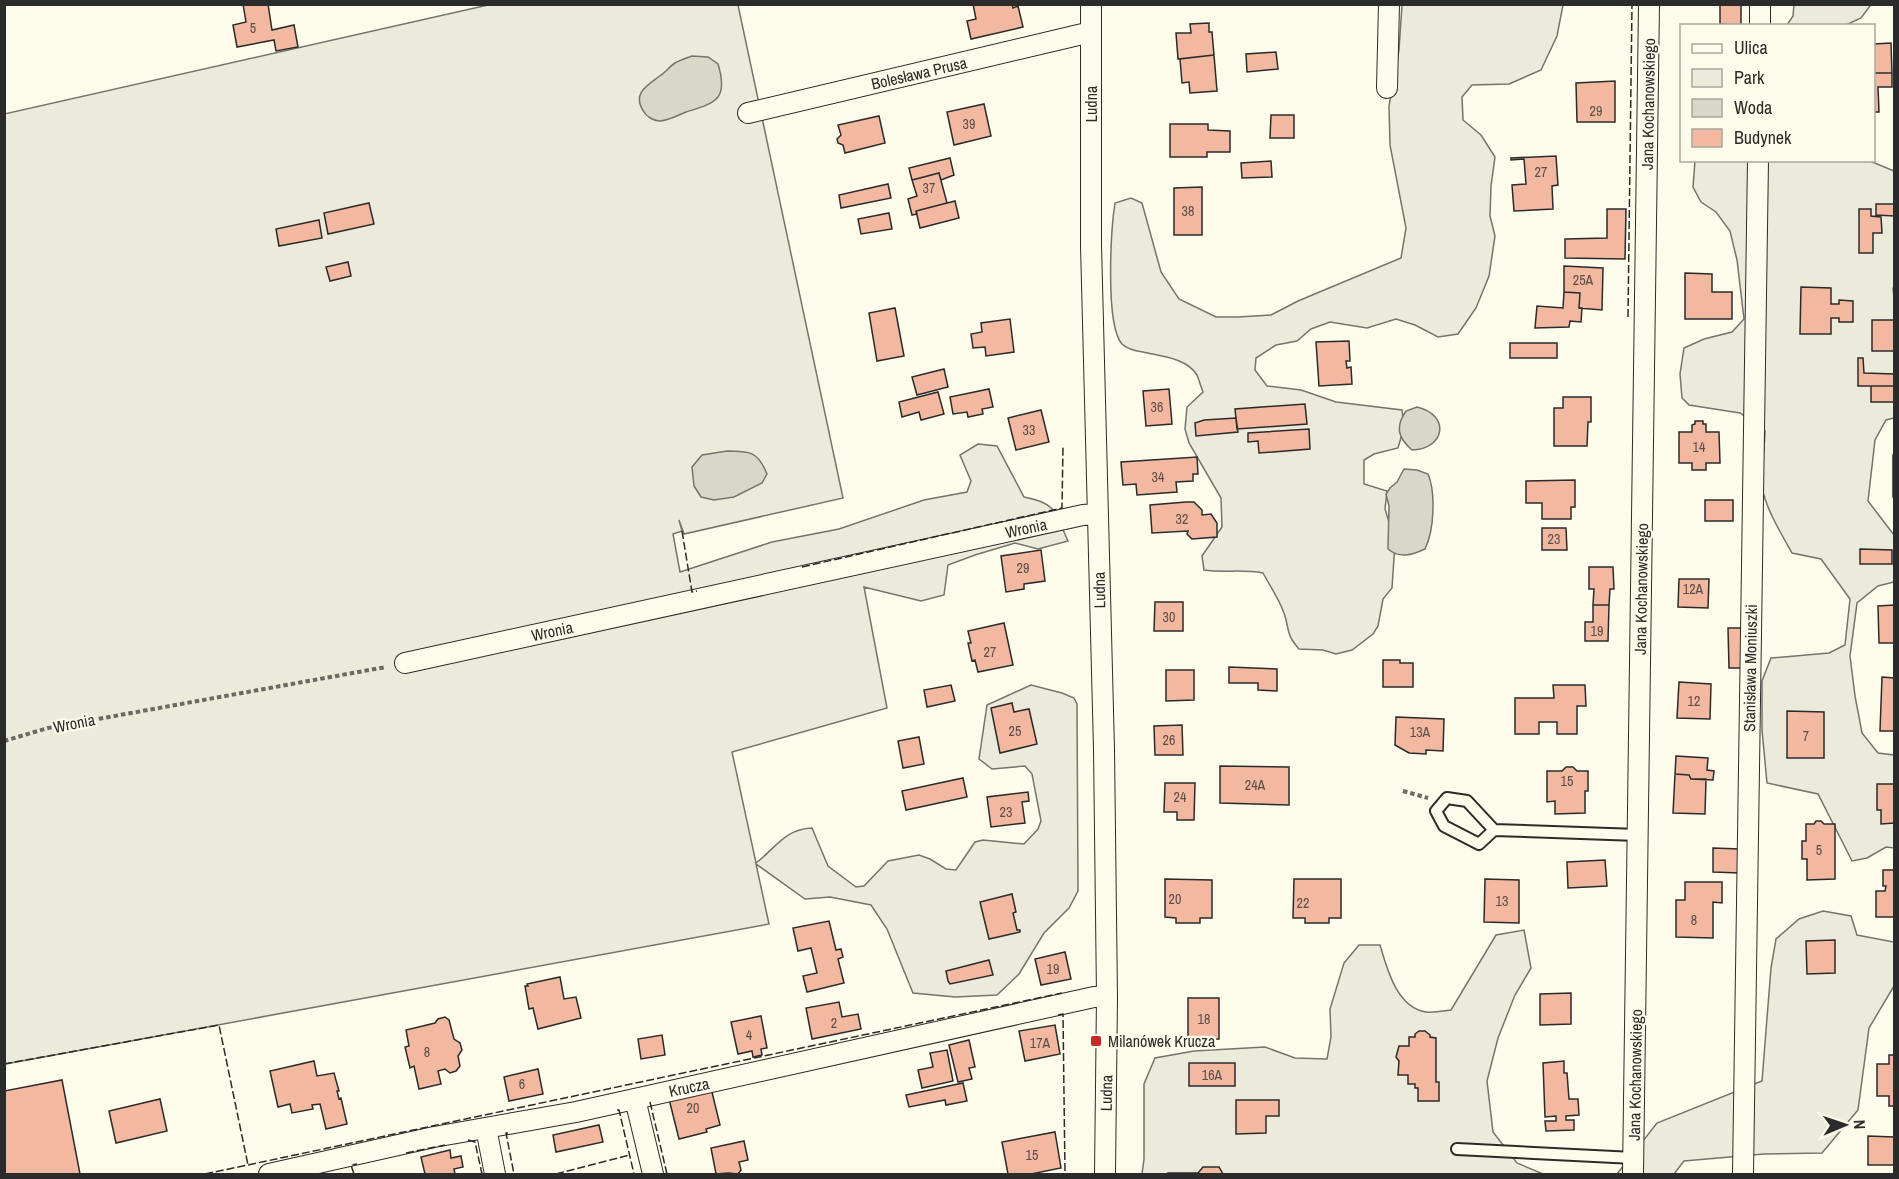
<svg xmlns="http://www.w3.org/2000/svg" width="1899" height="1179" font-family="'Archivo Narrow',sans-serif">
  <style>
    .green { fill: #ecebdb; stroke: #74746e; stroke-width: 1.5 }
    .water { fill: #d8d7c9; stroke: #74746e; stroke-width: 1.5 }
    .building { fill: #f2b8a0; stroke: #2b2b2b; stroke-width: 1.5 }
    .lines { fill: none; stroke-linecap: round; stroke-linejoin: round }
    .lane-casing { stroke: #2b2b2b; stroke-width: 14 }
    .street-casing { stroke: #2b2b2b; stroke-width: 22 }
    .path { stroke: #6a6964; stroke-width: 4; stroke-dasharray: 4.5 3; stroke-linecap: butt }
    .lane { stroke: #fdfbea; stroke-width: 10 }
    .street { stroke: #fdfbea; stroke-width: 20 }
    .fence { stroke: #2b2b2b; stroke-width: 1.5; stroke-dasharray: 8 3; stroke-linecap: butt }
    .poi-dot { fill: #c62828; stroke: #fdfbea; stroke-width: 2 }
    .labels { text-anchor: middle; dominant-baseline: central; stroke-width: 4.5; stroke-linejoin: round; paint-order: stroke }
    .number-label { font-size: 14px; fill: #5d4e48 }
    .street-label { font-size: 16px; fill: #2b2b2b; stroke: #fdfbea }
    .poi-label { font-size: 16px; fill: #2b2b2b; stroke: #fdfbea; text-anchor: start }
  </style>
  <rect width="100%" height="100%" fill="#fdfbea"/>
  <!-- green -->
  <path class="green" d="M488,5H738L843,498L684,534L679,520L682,531L673,534L680,572L772,542L839,529L924,500L967,492L971,481L960,455L978,444L997,446L1024,497C1057,503 1055,513 1068,541L1038,549L1015,543L975,555L948,565L944,595L921,601L864,587L887,708L732,752L756,863C775,849 784,829 812,828L828,866L856,887L864,886L888,861L919,855L930,859L946,869L956,870L975,842L983,840L1024,844L1038,829L1041,821L1032,774L1025,766L992,769L979,759L987,705L1031,685L1062,693L1074,698L1077,704L1078,891L1069,908L1044,933L1019,974L997,995L955,997L913,993L887,929L871,905L830,897L805,899L756,864L769,924L5,1064L4,114Z
    M1402,5H1563L1557,36L1541,70L1509,84L1472,85L1462,97L1463,120L1481,135L1495,157L1491,186L1490,216L1495,236L1489,276L1476,308L1458,334L1438,337L1415,325L1396,319L1367,328L1330,322L1311,329L1297,341L1276,345L1256,358L1255,370L1267,386L1301,390L1336,402L1402,410L1404,427L1398,448L1374,454L1364,460V484L1387,491L1385,509L1395,542L1392,588L1383,599L1378,626L1373,634L1352,650L1336,654L1323,650L1299,649C1285,633 1290,630 1284,613C1279,599 1270,586 1263,573C1243,569 1224,573 1204,570L1202,556L1222,527L1221,498L1189,443L1185,429L1187,407L1203,392C1201,387 1199,380 1197,375C1187,358 1160,356 1143,352C1136,351 1127,349 1122,344C1105,325 1111,229 1115,203L1131,198L1142,203L1161,272L1179,299L1216,317H1238L1271,315L1298,301L1401,258L1406,228L1390,145L1389,106L1399,50Z
    M1794,5L1870,4V6L1861,18L1846,25H1787L1793,16Z
    M1695,161H1870L1894,171V287L1893,288L1894,298V418L1886,420L1875,440L1868,501L1894,535V582L1878,586L1857,603L1850,656L1855,696L1862,733L1878,753L1894,755V848L1886,847L1867,858L1852,861L1818,794L1767,783L1762,730V681L1771,658L1829,653L1845,645L1850,599L1821,559L1792,553C1781,533 1767,511 1762,488C1760,474 1765,446 1765,431L1740,413L1689,405L1682,398L1680,374L1684,348L1704,339L1732,332L1744,319L1737,260L1730,231L1716,212L1701,202L1693,187Z
    M1823,911L1851,916L1857,935L1894,942V986L1869,1028L1858,1110L1822,1153L1764,1154L1684,1161L1674,1174H1617L1657,1123L1762,1081L1771,968L1776,939L1799,919Z
    M1524,930L1531,968L1515,995L1498,1038L1487,1081L1493,1132L1517,1163L1543,1174H1142L1144,1159V1084L1155,1058L1194,1051L1265,1047L1295,1058L1327,1059L1331,1037L1330,1009L1344,963L1359,945H1380C1387,969 1397,1008 1426,1012C1434,1013 1443,1011 1451,1010L1496,935Z"/>
  <!-- water -->
  <path class="water" d="M692,56L708,57L718,64C729,100 715,103 686,112C678,115 668,121 659,121C654,121 646,116 644,112C631,93 648,85 661,75C666,72 670,66 675,63C680,60 687,58 692,56Z
    M1417,407C1451,415 1445,449 1412,450C1398,438 1395,427 1406,411Z
    M727,451C749,451 758,451 767,474L762,483L734,497L714,500L701,497L694,486L692,467L702,455Z
    M1404,469L1417,470L1428,474C1436,493 1434,531 1425,549C1412,555 1400,559 1388,549L1389,506L1386,494L1390,488L1397,482Z"/>
  <!-- building -->
  <path class="building" d="M243,4H268L272,30L294,25L298,47L276,51L274,40L237,47L233,25L246,22Z
    M973,4H1012L1013,8L1018,6L1023,27L971,39L967,21L976,19Z
    M1720,4H1741V26L1720,24Z
    M1209,23V32H1212L1214,55L1178,59L1176,33H1191L1190,24Z
    M1891,43L1892,73H1874V44Z
    M1276,52L1278,69L1247,72L1246,54Z
    M1214,55L1217,91L1190,93L1189,82L1182,83L1180,59Z
    M1874,73H1892V87H1878L1879,112H1874Z
    M1615,81V122H1577L1576,83Z
    M984,104L991,136L954,145L947,112Z
    M1271,115H1294V138H1270Z
    M879,116L885,143L845,153L843,145L838,143L837,139L841,135L838,125Z
    M1170,124H1208V130L1230,131V152H1207V157H1170Z
    M1556,156L1558,185L1552,186L1553,209L1514,211L1512,185L1526,184L1524,159L1511,160V158Z
    M950,158L954,175L941,180L939,173L912,180L909,168Z
    M1271,161L1272,177L1242,178L1241,163Z
    M939,173L947,203L916,211L917,214L912,215L908,199L917,196L912,180Z
    M888,184L891,198L841,208L839,195Z
    M1202,187V235H1174V188Z
    M955,201L959,218L920,228L916,211Z
    M369,203L374,224L328,234L324,213Z
    M1876,204H1894V216L1876,215Z
    M1607,209H1626L1625,259L1565,258V239L1607,238Z
    M1859,209H1871V216L1881,217L1882,233H1873V253H1859Z
    M889,213L892,229L861,234L858,219Z
    M319,220L322,238L279,246L276,229Z
    M348,262L351,276L330,281L326,267Z
    M1564,266L1603,268L1602,310L1579,308L1580,293L1564,292Z
    M1685,273L1712,274V292H1732V319H1685Z
    M1801,287L1831,288V304H1839V300L1853,301V322H1839V318H1831V334H1800Z
    M1564,292L1580,293L1579,308H1582L1581,322L1570,321L1569,327L1535,328L1537,306L1563,308Z
    M895,308L904,356L877,361L869,313Z
    M1010,319L1014,352L986,356L985,347L973,348L971,334L982,332L981,323Z
    M1872,320H1894V351H1872Z
    M1349,341L1350,361H1346L1347,368L1351,367L1352,384L1319,386L1316,342Z
    M1510,343H1557V358H1510Z
    M1858,358H1863L1864,373L1894,374V386H1858Z
    M944,369L948,387L917,395L912,377Z
    M1871,386H1894V402H1871Z
    M989,389L993,407L982,409L983,414L968,417L967,412L953,414L950,397Z
    M1169,389L1172,424L1146,426L1143,391Z
    M938,392L944,414L921,420L919,412L902,417L899,402Z
    M1563,397H1591V422H1588L1587,446H1554V408H1563Z
    M1305,404L1307,424L1237,429L1235,409Z
    M1041,410L1049,442L1016,450L1008,418Z
    M1236,418L1238,432L1196,436L1195,423L1204,420Z
    M1695,421H1703V424H1706V432H1719L1720,463H1706V470H1692V463H1679V432H1692V425L1695,424Z
    M1309,429L1310,449L1259,453L1258,441L1248,442V433Z
    M1893,455H1894V476H1893Z
    M1197,457L1198,474H1193V481L1176,482L1177,492L1137,495L1136,484L1123,485L1121,462Z
    M1893,476H1894V497H1893Z
    M1575,480V507H1571V519H1542V503H1526V481Z
    M1705,500H1733V521H1705Z
    M1186,502H1194L1202,510V515L1211,514L1217,523V537L1192,539L1187,534L1188,531L1152,533L1150,505Z
    M1542,528H1566L1567,550H1542Z
    M1860,549L1892,550V564H1860Z
    M1041,550L1045,581L1024,584V589L1006,592L1001,556Z
    M1589,567H1613L1614,589H1610L1609,605H1593L1594,589H1589Z
    M1679,579H1709L1708,608L1678,607Z
    M1155,602H1183V631H1154Z
    M1593,605H1609L1608,641H1585V622H1593Z
    M1894,605V643H1879L1878,606Z
    M1004,623L1013,665L978,672L975,660L972,661L968,643H971L968,631Z
    M1728,628H1745L1746,668H1729Z
    M1383,660H1400V663H1413V687H1383Z
    M1229,667L1277,669V691L1258,690V683H1229Z
    M1166,670H1194V700L1166,701Z
    M1882,677L1894,678V731H1880Z
    M1679,682L1711,684L1710,719L1677,718Z
    M951,685L955,701L927,707L924,690Z
    M1553,685H1585L1586,706H1577V734H1557V722H1539V734H1515V698H1554Z
    M1012,703L1014,712L1029,709L1037,744L1000,753L991,708Z
    M1787,711L1824,712V758H1787Z
    M1396,717L1444,719L1443,751L1426,750V754L1409,753L1395,745Z
    M1182,725L1183,755H1155L1154,726Z
    M919,737L924,764L903,768L898,741Z
    M1676,756L1708,758L1707,770L1714,771L1713,780L1691,779L1689,775L1675,774Z
    M1220,766L1289,767V805L1220,803Z
    M1566,767H1573L1577,771H1588V791H1585V813L1555,814V801L1547,802V771H1562Z
    M1675,774L1689,775L1691,779H1706L1705,814L1673,813Z
    M963,778L967,797L906,810L902,791Z
    M1165,783H1195L1194,820H1177V812H1164Z
    M1877,784H1894V823L1881,824V810H1877Z
    M1028,792L1029,801L1022,802L1025,823L991,827L987,797Z
    M1816,821H1821L1824,824H1835V879L1807,880V859H1802V841H1806V824H1814Z
    M1713,848L1740,849V873L1713,872Z
    M1605,860L1607,886L1568,888L1567,862Z
    M1883,870H1894V917H1876V891H1885L1886,886H1883Z
    M1165,879L1212,880V918H1200V923H1176V918L1165,917Z
    M1294,879H1341V918H1329V923H1305V918H1293Z
    M1485,879L1519,880V923L1484,922Z
    M1685,882H1722V903L1713,902V938L1676,937V900H1685Z
    M1012,894L1016,912L1013,913L1017,930H1020V932L989,939L980,902Z
    M829,921L836,950L841,949L843,957L838,959L844,983L807,992L803,976L817,973L811,948L798,951L793,928Z
    M1835,940V973L1807,974L1806,941Z
    M1065,952L1071,979L1041,985L1035,959Z
    M989,960L993,975L950,984L948,981L946,971Z
    M560,977L564,999L576,997L581,1018L538,1029L533,1008L529,1009L525,986H528L527,984Z
    M1571,993V1024L1540,1025V994Z
    M1188,998H1219V1039L1188,1040Z
    M839,1002L842,1017L858,1014L861,1029L812,1039L806,1008Z
    M761,1016L767,1048L761,1049L762,1055L753,1057L752,1051L738,1054L731,1022Z
    M445,1017L449,1020L454,1039L460,1043L462,1050L458,1056L460,1066L456,1071L450,1073L445,1069L438,1071L441,1084L419,1089L414,1066L410,1068L405,1047L409,1046L406,1030L435,1023L438,1019Z
    M1055,1025L1060,1054L1025,1061L1019,1031Z
    M1419,1031H1425L1430,1035V1037L1436,1038V1082H1439V1101H1418V1088H1415V1084H1408V1075H1398L1399,1061L1396,1057L1399,1046H1409V1037H1415V1034Z
    M662,1035L665,1055L641,1059L638,1039Z
    M969,1040L975,1067L969,1068L972,1079L958,1082L949,1045Z
    M947,1050L953,1081L922,1088L918,1070L933,1067L930,1053Z
    M1889,1055H1894V1106H1889V1096H1877V1064H1889Z
    M314,1061L317,1076L334,1073L339,1091H337L339,1099L341,1098L347,1124L326,1129L320,1104L312,1105L313,1109L292,1113L290,1104L278,1107L270,1071Z
    M1564,1061V1073H1567L1569,1099H1578L1579,1115L1566,1116V1120H1574V1130L1546,1131L1545,1121H1556V1116L1545,1117L1543,1063Z
    M1189,1063H1235V1086H1189Z
    M538,1069L543,1094L509,1101L504,1077Z
    M62,1080L80,1174H4V1091Z
    M963,1083L967,1101L946,1105L945,1100L909,1107L906,1095Z
    M711,1088L720,1125L706,1129L707,1132L679,1139L669,1099Z
    M160,1099L167,1131L116,1143L109,1111Z
    M1236,1100H1279V1116H1266V1133L1236,1134Z
    M599,1125L603,1142L556,1152L553,1135Z
    M1055,1132L1061,1168L1031,1174H1008L1002,1142Z
    M1868,1136L1894,1137V1165H1868Z
    M744,1141L748,1160L739,1162L741,1170L738,1174L728,1173L716,1174L711,1148Z
    M450,1150L451,1158L461,1156L463,1167L454,1169L455,1174H425L421,1157Z
    M1203,1167H1219L1223,1174H1168V1173H1198Z"/>
  <g class="lines">
    <defs>
      <path id="lane" d="M1494,830L1479,844L1444,826L1436,811L1447,798L1467,801L1494,830L1638,835
        M1457,1149L1634,1158"/>
      <path id="street" d="M1091,4V245L1104,749L1107,997L1105,1174
        M1760,26V4
        M1387,88L1389,4
        M748,113L1091,32
        M405,663L1083,515L1097,514
        M635,1099L653,1174
        M486,1128L495,1174
        M269,1174L434,1137L576,1112L1094,997H1107
        M1633,1174L1649,4
        M1743,1174L1758,160"/>
    </defs>
    <!-- lane casing -->
    <use href="#lane" class="lane-casing"/>
    <!-- street casing -->
    <use href="#street" class="street-casing"/>
    <!-- path -->
    <path class="path" d="M4,741L48,728L386,667
      M1403,791L1428,798"/>
    <!-- lane -->
    <use href="#lane" class="lane"/>
    <!-- street -->
    <use href="#street" class="street"/>
    <!-- fence -->
    <path class="fence" d="M1628,317L1632,4
      M682,531L692,592L697,591
      M802,567L1062,508L1063,446
      M1058,1015L1063,1014L1065,1174
      M4,1064L219,1025L248,1165
      M650,1102L667,1174
      M617,1110H619L634,1174
      M508,1133H506L514,1174
      M468,1140L475,1142L482,1174
      M406,1153L445,1145
      M205,1174L1062,993
      M354,1174L351,1165L357,1164
      M556,1174L630,1155"/>
  </g>
  <!-- markers -->
  <rect class="poi-dot" x="1090" y="1035" width="12" height="12" rx="3"/>
  <g class="labels">
    <!-- number labels -->
    <g class="number-label">
      <text x="253" y="28">5</text>
      <text x="1596" y="111">29</text>
      <text x="969" y="124">39</text>
      <text x="1541" y="172">27</text>
      <text x="929" y="188">37</text>
      <text x="1188" y="211">38</text>
      <text x="1583" y="280">25A</text>
      <text x="1157" y="407">36</text>
      <text x="1029" y="430">33</text>
      <text x="1699" y="447">14</text>
      <text x="1158" y="477">34</text>
      <text x="1182" y="519">32</text>
      <text x="1554" y="539">23</text>
      <text x="1023" y="568">29</text>
      <text x="1693" y="589">12A</text>
      <text x="1169" y="617">30</text>
      <text x="1597" y="631">19</text>
      <text x="990" y="652">27</text>
      <text x="1694" y="701">12</text>
      <text x="1015" y="731">25</text>
      <text x="1420" y="732">13A</text>
      <text x="1806" y="736">7</text>
      <text x="1169" y="740">26</text>
      <text x="1567" y="781">15</text>
      <text x="1255" y="785">24A</text>
      <text x="1180" y="797">24</text>
      <text x="1006" y="812">23</text>
      <text x="1819" y="850">5</text>
      <text x="1175" y="899">20</text>
      <text x="1502" y="901">13</text>
      <text x="1303" y="903">22</text>
      <text x="1694" y="920">8</text>
      <text x="1053" y="969">19</text>
      <text x="1204" y="1019">18</text>
      <text x="834" y="1023">2</text>
      <text x="749" y="1035">4</text>
      <text x="1040" y="1043">17A</text>
      <text x="427" y="1052">8</text>
      <text x="1212" y="1075">16A</text>
      <text x="522" y="1084">6</text>
      <text x="693" y="1108">20</text>
      <text x="1032" y="1155">15</text>
    </g>
    <!-- street labels -->
    <g class="street-label">
      <text transform="translate(919 73) rotate(-13)">Bolesława Prusa</text>
      <text transform="translate(1091 104) rotate(-90)">Ludna</text>
      <text transform="translate(1648 104) rotate(-89)">Jana Kochanowskiego</text>
      <text transform="translate(1026 528) rotate(-12)">Wronia</text>
      <text transform="translate(1641 589) rotate(-89)">Jana Kochanowskiego</text>
      <text transform="translate(1099 590) rotate(-91)">Ludna</text>
      <text transform="translate(552 631) rotate(-12)">Wronia</text>
      <text transform="translate(1750 668) rotate(-89)">Stanisława Moniuszki</text>
      <text transform="translate(74 723) rotate(-11)">Wronia</text>
      <text transform="translate(1635 1075) rotate(-89)">Jana Kochanowskiego</text>
      <text transform="translate(689 1087) rotate(-12)">Krucza</text>
      <text transform="translate(1106 1093) rotate(-89)">Ludna</text>
    </g>
    <!-- poi labels -->
    <g class="poi-label">
      <text x="1108" y="1041">Milanówek Krucza</text>
    </g>
  </g>
  <!-- border -->
  <rect width="1899" height="1179" fill="none" stroke="#2b2b2b" stroke-width="12"/>
  <!-- legend -->
  <rect x="1680" y="24" width="195" height="138" fill="#fdfbea" stroke="#a9a89e" stroke-width="1.5"/>
  <rect x="1692" y="44" width="30" height="9" fill="#fdfbea" stroke="#a9a89e" stroke-width="1.5"/>
  <text x="1734" y="54" font-size="18" fill="#2b2b2b">Ulica</text>
  <rect x="1692" y="69" width="30" height="18" fill="#ecebdb" stroke="#a9a89e" stroke-width="1.5"/>
  <text x="1734" y="84" font-size="18" fill="#2b2b2b">Park</text>
  <rect x="1692" y="99" width="30" height="18" fill="#d8d7c9" stroke="#a9a89e" stroke-width="1.5"/>
  <text x="1734" y="114" font-size="18" fill="#2b2b2b">Woda</text>
  <rect x="1692" y="129" width="30" height="18" fill="#f2b8a0" stroke="#a9a89e" stroke-width="1.5"/>
  <text x="1734" y="144" font-size="18" fill="#2b2b2b">Budynek</text>
  <!-- north arrow -->
  <g transform="translate(1845 1125) rotate(88)" stroke="#fdfbea" stroke-width="4.5" paint-order="stroke">
  <path d="M0-4.5L10 22L0 15L-10 22Z" fill="#2b2b2b"/>
  <text y="-9" font-size="16" font-weight="bold" text-anchor="middle" fill="#2b2b2b">N</text>
  </g>
</svg>
